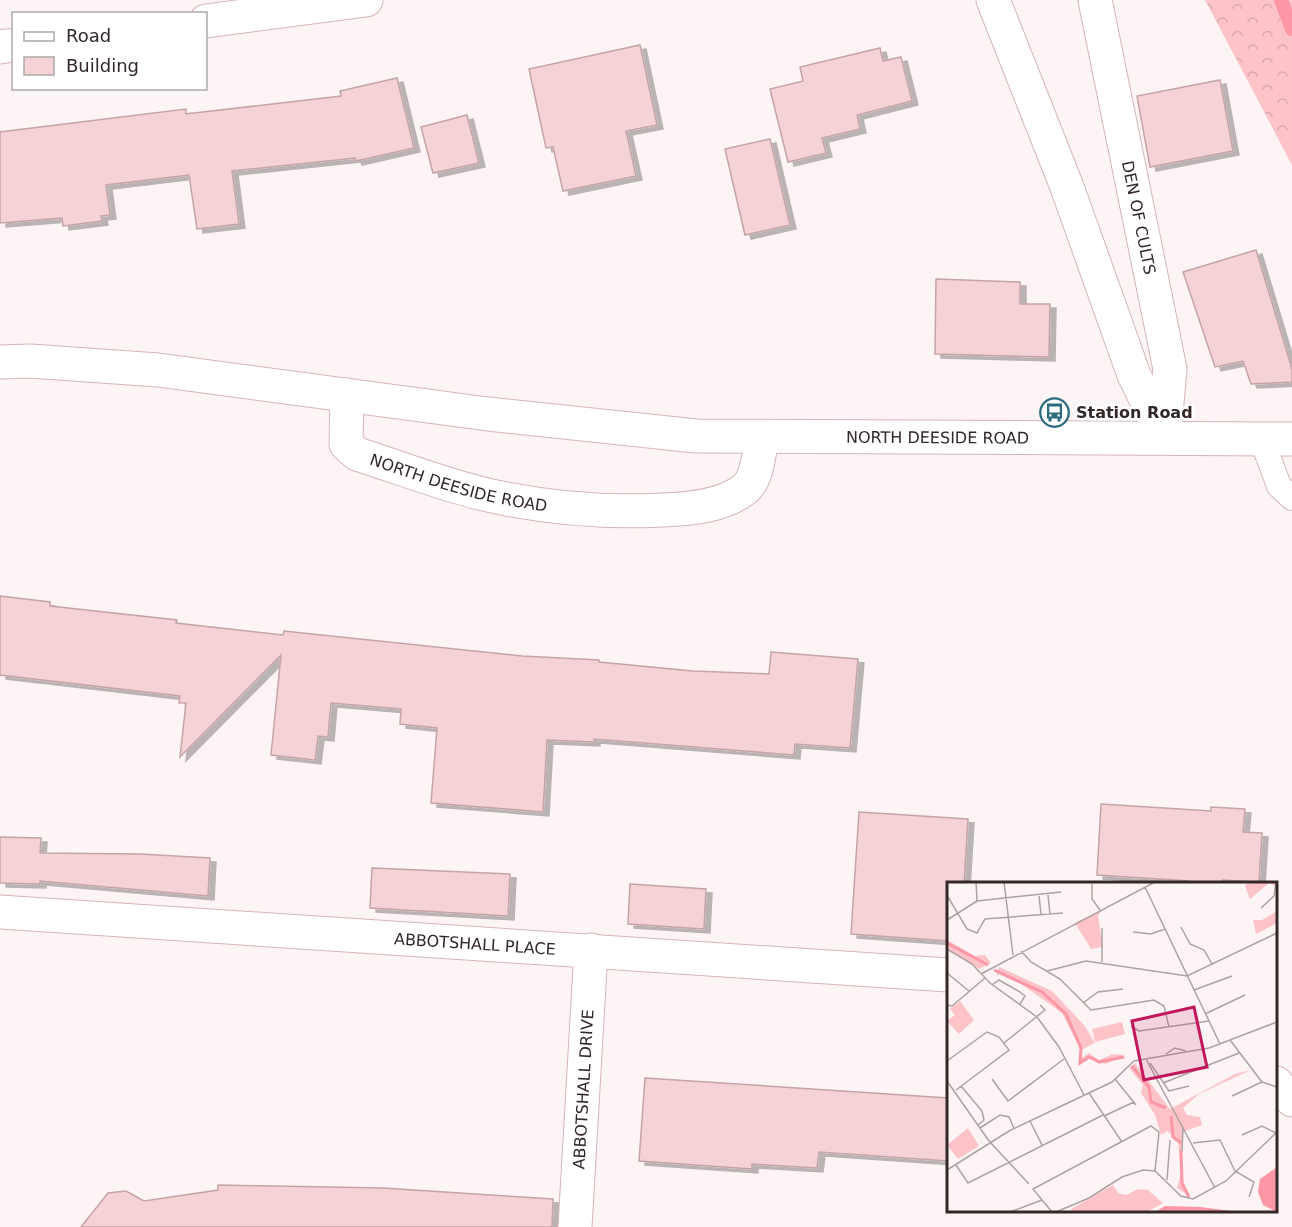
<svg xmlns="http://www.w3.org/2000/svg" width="1292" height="1227" font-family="'DejaVu Sans',sans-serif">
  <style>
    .forest { fill: url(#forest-crowns) }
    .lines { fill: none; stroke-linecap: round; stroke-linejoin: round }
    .stream { stroke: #fd97a6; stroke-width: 14 }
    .building { fill: #f5d2d6; stroke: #c5a4a7; stroke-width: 1.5; filter: url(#shadow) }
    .lane-casing { stroke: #d7b4b8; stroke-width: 26 }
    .street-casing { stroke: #d7b4b8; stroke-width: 35 }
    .primary-casing { stroke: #d7b4b8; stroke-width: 35 }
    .lane { stroke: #fff; stroke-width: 24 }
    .street { stroke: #fff; stroke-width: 33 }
    .primary { stroke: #fff; stroke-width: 33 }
    .labels { text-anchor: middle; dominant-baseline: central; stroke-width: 5; stroke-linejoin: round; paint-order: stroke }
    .street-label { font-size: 16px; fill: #342728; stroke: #fff }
    .poi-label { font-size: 16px; font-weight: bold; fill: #342728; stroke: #fff; text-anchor: start }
    .inset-river { fill: none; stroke: #fd97a6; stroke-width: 3 }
    .inset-road { fill: none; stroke: #aca2a3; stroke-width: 1.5 }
    .view { fill: #c2185b; fill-opacity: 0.15; stroke: #c2185b; stroke-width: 3 }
    .inset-edge { fill: none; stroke: #342728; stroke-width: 3 }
  </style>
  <defs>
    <pattern id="forest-crowns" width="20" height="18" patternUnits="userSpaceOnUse" patternTransform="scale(1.5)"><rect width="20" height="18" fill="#fdc3c9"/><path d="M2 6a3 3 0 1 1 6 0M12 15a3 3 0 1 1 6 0" fill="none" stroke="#d9a8ad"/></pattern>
    <filter id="shadow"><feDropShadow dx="6" dy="4" stdDeviation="0" flood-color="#0004"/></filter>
  </defs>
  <rect width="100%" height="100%" fill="#fcf4f5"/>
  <!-- forest -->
  <path class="forest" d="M1205,0H1292V165Z"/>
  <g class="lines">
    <!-- stream -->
    <path class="stream" d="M1281,0L1292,29"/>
  </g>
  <!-- building -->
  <path class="building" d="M640,45L657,125L626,131L636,176L563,191L553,147L546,148L529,69Z
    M880,48L883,61L901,57L912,101L857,115L860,129L822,138L826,153L788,162L770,89L803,81L800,67Z
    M397,78L414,148L356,161L355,158L232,171L239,224L197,229L189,175L106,185L110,215L101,216L102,221L63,226L62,218L0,223V132L186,109V114L341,96L340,91Z
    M1220,80L1233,151L1150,167L1137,96Z
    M467,115L479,163L433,173L421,127Z
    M770,139L790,225L745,235L725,149Z
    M1256,250L1292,369V382L1251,384L1243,361L1215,367L1183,272Z
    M936,279L1020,282V304H1050L1049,357L935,354Z
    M0,596L50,602V606L177,620L176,623L283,635L284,631L522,656L599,660V662L693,671L769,674L771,652L858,659L850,748L795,744L794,755L594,739V742L547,740L543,812L431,803L437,728L400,724L401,709L331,703L328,737L318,736L315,760L271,755L281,655L180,757L186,703H179L180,696L0,675Z
    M1101,804L1211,811V807L1245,809L1243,832L1262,833L1259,882L1223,880L1222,884H1188L1189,881L1097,875Z
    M859,812L968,819L964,884H948V941L851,934Z
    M0,837L41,838L40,853L140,854L210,858L208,896L40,881V884L0,883Z
    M372,868L510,874L508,916L370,908Z
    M630,884L706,889L704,929L628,924Z
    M645,1078L948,1098V1161L819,1152L817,1168L752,1164V1169L639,1161Z
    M218,1185L383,1188L553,1199L552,1227H81L108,1193L126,1191L144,1201L218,1190Z"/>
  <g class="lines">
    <defs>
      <path id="lane" d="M1262,440L1279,486L1292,498"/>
      <g id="street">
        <path d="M993,0L1067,187L1134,375L1164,436"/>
        <path id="s1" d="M1095,0L1170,369L1164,436"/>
        <path d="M206,21L366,0"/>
        <path d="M0,47L14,45"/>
        <path id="s2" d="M347,395L346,444L357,454C401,468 446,486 492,496C548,508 606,513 663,510C690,509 725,506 746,488C758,477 759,452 762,437"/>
        <path id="s3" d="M0,912L948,975"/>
        <path d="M1276,1083L1292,1100"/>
        <path id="s4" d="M575,1227L591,950"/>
      </g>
      <g id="primary">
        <path id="s5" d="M0,362L30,361L158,370L488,414L696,436L1292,439"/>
      </g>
    </defs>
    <!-- lane casing -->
    <use href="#lane" class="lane-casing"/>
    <!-- street casing -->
    <use href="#street" class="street-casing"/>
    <!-- primary casing -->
    <use href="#primary" class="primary-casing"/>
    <!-- lane -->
    <use href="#lane" class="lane"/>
    <!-- street -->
    <use href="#street" class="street"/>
    <!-- primary -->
    <use href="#primary" class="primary"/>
  </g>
  <!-- icons -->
  <defs>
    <symbol id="bus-ring" viewBox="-11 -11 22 22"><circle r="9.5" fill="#fff" stroke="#2a6b7e" stroke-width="1.5"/><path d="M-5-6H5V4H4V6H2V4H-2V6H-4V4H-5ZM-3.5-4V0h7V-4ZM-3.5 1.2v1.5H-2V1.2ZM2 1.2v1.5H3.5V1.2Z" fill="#2a6b7e"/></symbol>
  </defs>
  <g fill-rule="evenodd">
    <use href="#bus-ring" x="1038" y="396" width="33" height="33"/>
  </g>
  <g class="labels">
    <!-- street labels -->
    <g class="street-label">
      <text stroke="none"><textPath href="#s1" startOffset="222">DEN OF CULTS</textPath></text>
      <text stroke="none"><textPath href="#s5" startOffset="942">NORTH DEESIDE ROAD</textPath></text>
      <text stroke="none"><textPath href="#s2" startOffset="170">NORTH DEESIDE ROAD</textPath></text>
      <text stroke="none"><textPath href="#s3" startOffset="476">ABBOTSHALL PLACE</textPath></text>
      <text stroke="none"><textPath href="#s4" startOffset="138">ABBOTSHALL DRIVE</textPath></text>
    </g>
    <!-- poi labels -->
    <g class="poi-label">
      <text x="1076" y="412">Station Road</text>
    </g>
  </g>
  <!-- overview -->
  <g transform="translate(947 882)">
    <rect width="330" height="330" fill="#fcf4f5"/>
    <path d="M301,0H327L328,4L322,1L303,17L298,4ZM330,29V41L309,52L306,38H315ZM0,58L28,74L38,73L44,81L32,87L0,66ZM166,303L171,311L179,313L191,307L201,308L216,321L200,330H126L124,327Z" fill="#fdc3c9"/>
    <path d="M52,85L105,109L137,143L148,161L134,168L115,131L74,102L52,92L49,95ZM142,171L152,178L166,172L177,173L159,182L142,175L130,179ZM188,181L223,227L288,192L304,188L252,212L236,226L240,233L253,235L255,243L235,250V301L242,314L230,306L234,292L231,258L220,249L214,253L208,233L194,211L196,203L182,186Z" fill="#fdc3c9"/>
    <path d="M154,28L151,34L156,65L144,67L128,41ZM13,119L27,138L12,152L0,139L8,133L3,127ZM21,246L32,264L11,277L0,263Z" fill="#fdc3c9"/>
    <path d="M175,140L178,152L148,160L145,147Z" fill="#fdc3c9"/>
    <path d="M330,285V330L316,323L311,310L313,297ZM218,324L253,325L293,330H208Z" fill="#fd97a6"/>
    <path class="inset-river" d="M0,61L41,83M47,88L95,110L119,132L134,166L133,181L142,175L152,180L177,175M185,184L202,205L204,220L219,226M224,234L226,255L234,261M234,268L235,301L242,315"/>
    <path class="inset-road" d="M29,0L30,19M57,0L66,73M145,2V17L153,28M198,5L273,162M101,13L103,32M92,14L94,32M1,15L20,47L30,51L38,37L116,31M30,19L114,10M314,26L327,14L329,0M0,38L30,19M234,45L243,62L257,68L265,82M186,50L204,52L218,47M0,67L25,82L43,101L90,135L112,165L137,213M74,69L84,80L113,97L144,128L207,118L217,124L222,145M155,80V46M100,89L139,79L240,94L330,51M0,91L22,109M34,92L208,0M45,103L52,98L73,110L78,114L73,122M247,108L285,94M136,121L151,110L176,107M0,123L5,124L38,96M258,132L298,113M184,144L192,149L262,139M283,158L315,200L330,205M57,161L98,128L93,123M219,172L228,166L239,169M199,177L268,306M0,179L40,150L52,155L62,168L9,208M203,181L222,209L242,204M45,197L61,219L117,177M168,197L189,223M0,199L42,259L82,302M216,201L292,171M14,204L35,229L37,238L31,243M142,211L175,260M285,214L315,200M157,234L187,220M83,239L95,263M33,246L53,233L62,235L67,246M295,253L315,244L329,251M246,261L273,258L288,289L307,300L302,315M235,268L236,245M9,283L21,301L156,233M0,288L62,249L165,200L187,179L262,166L330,140M220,298L223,258M63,330L95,318M105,330L86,307L204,244L212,250L208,289M109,330L142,316L175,295L196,288L208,289L234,314L246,317L279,299L330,250"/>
    <path class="view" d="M247,125L260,185L197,198L185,139Z"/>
    <rect width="330" height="330" class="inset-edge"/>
  </g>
  <!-- legend -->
  <rect x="12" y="12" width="195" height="78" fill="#ffffff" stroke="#aea9a9" stroke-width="1.5"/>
  <rect x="24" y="32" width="30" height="9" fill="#ffffff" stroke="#aea9a9" stroke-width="1.5"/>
  <text x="66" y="42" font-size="18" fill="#342728">Road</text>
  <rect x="24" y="57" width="30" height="18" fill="#f5d2d6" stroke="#aea9a9" stroke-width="1.5"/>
  <text x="66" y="72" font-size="18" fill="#342728">Building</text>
</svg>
